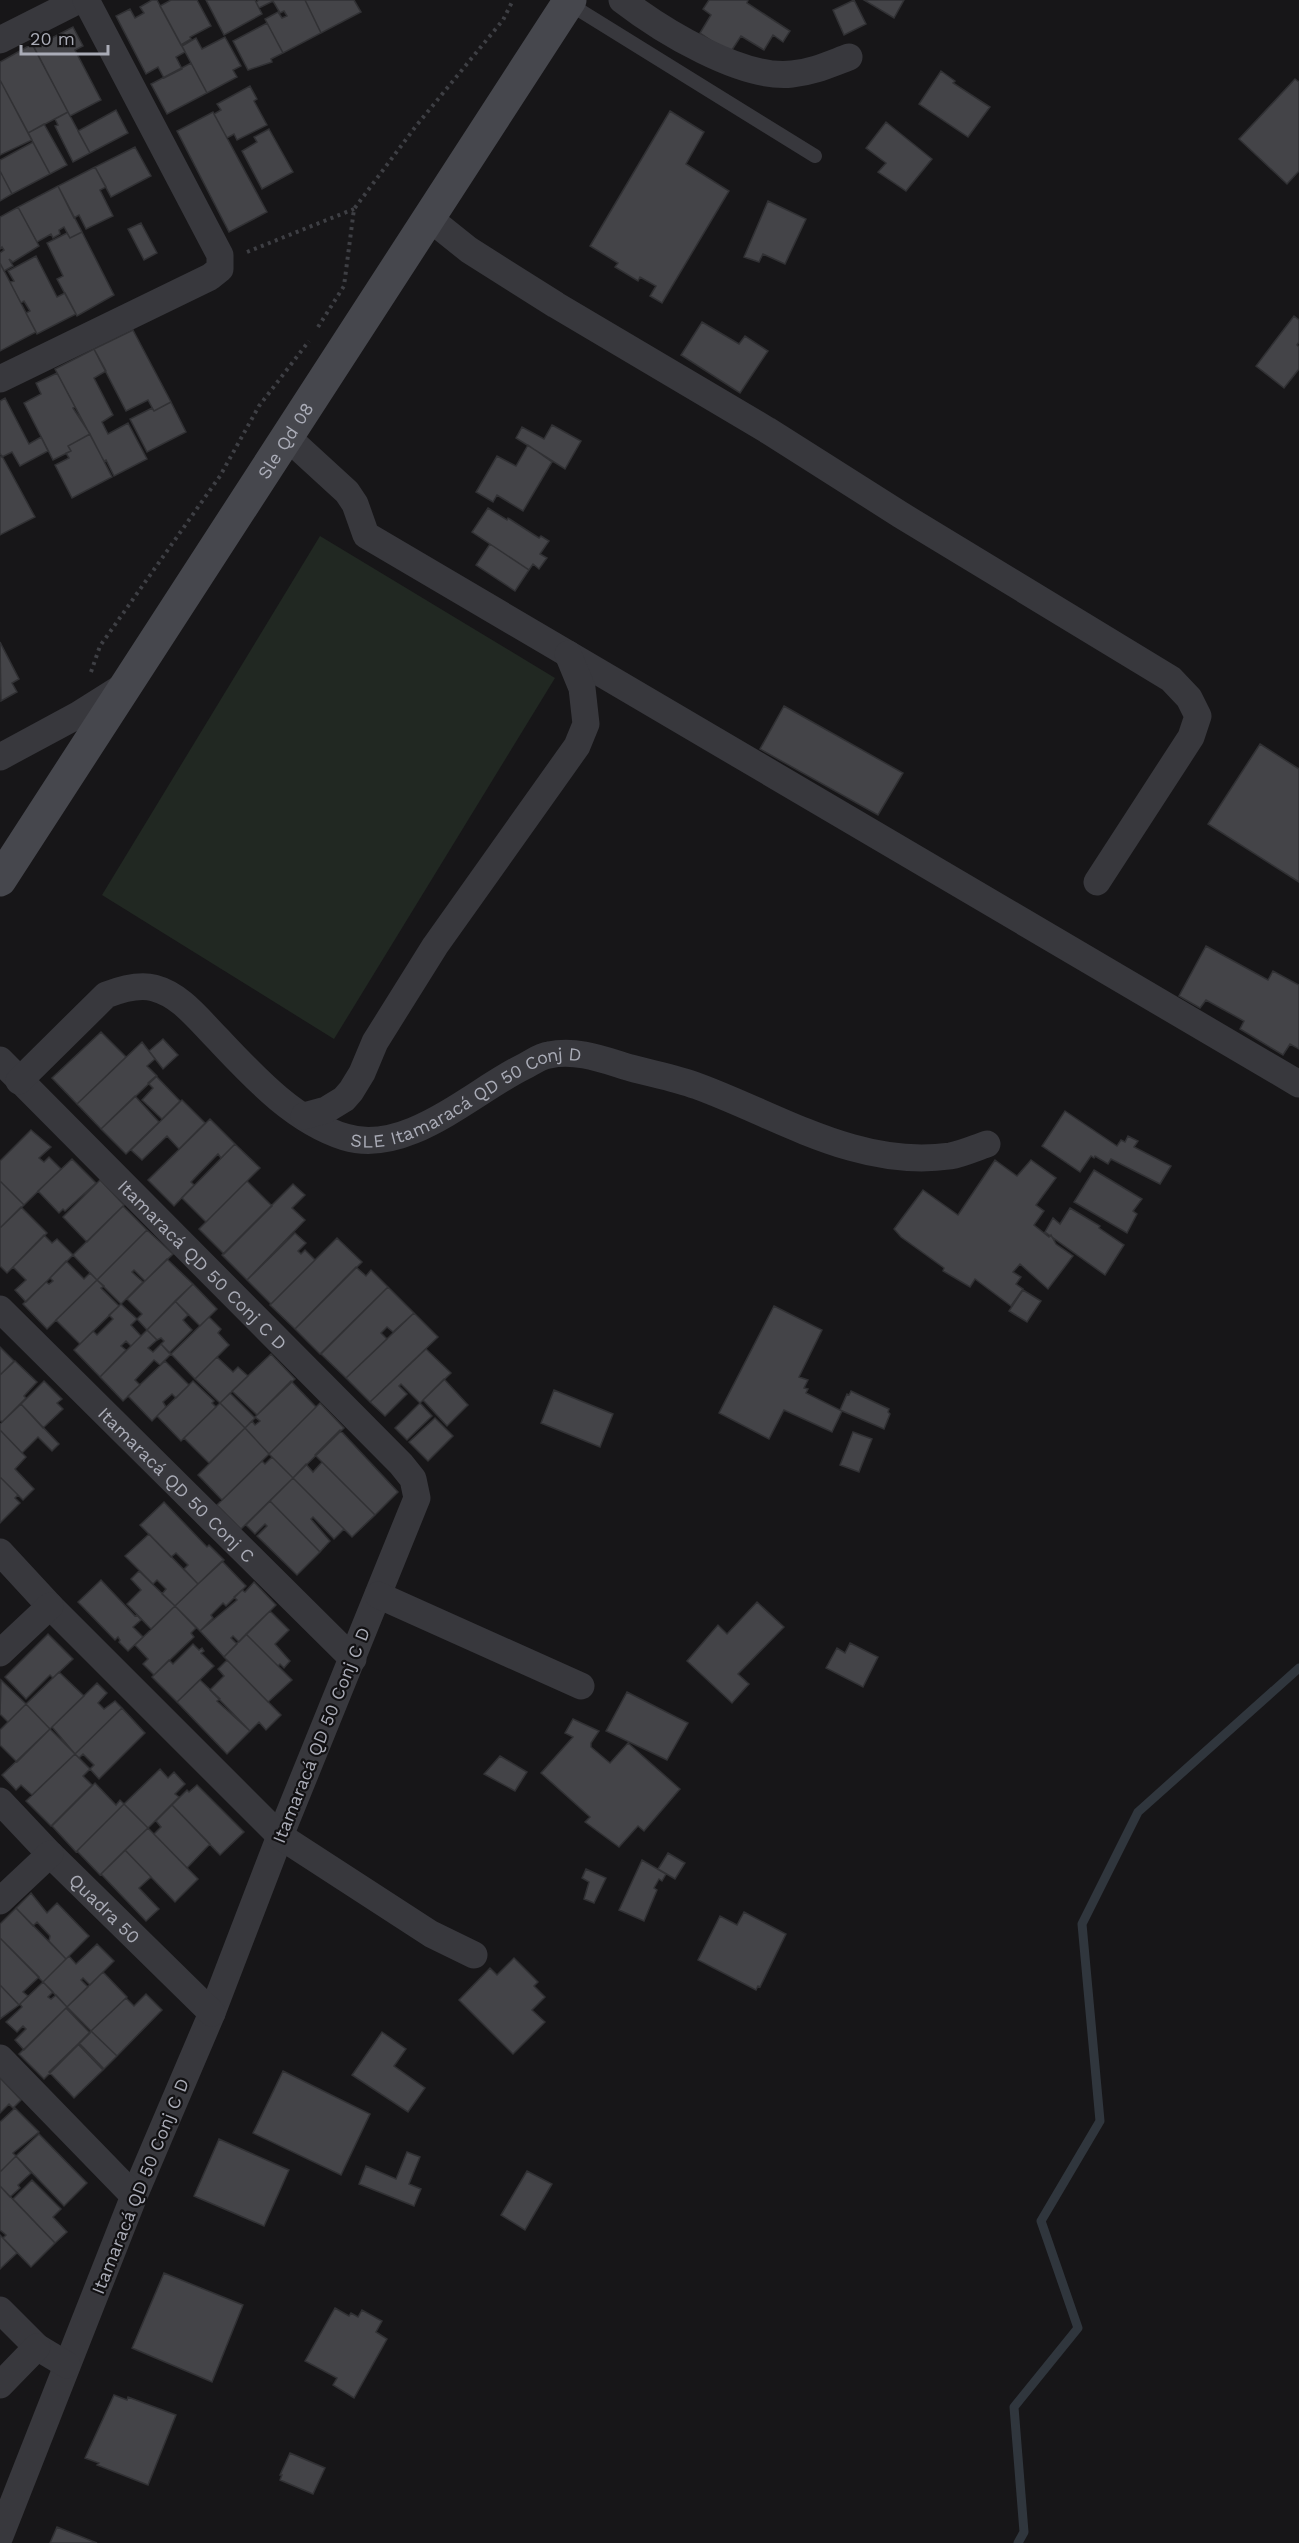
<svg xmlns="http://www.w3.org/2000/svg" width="1299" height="2543" font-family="'Work Sans',sans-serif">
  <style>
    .green { fill: #212822 }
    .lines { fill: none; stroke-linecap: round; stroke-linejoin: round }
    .stream { stroke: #30363d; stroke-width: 9 }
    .building { fill: #444448; stroke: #313134; stroke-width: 1.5 }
    .path { stroke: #3e3f44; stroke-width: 4; stroke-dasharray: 3 4.5; stroke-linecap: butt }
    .lane { stroke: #38383d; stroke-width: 14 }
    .street { stroke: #38383d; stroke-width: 27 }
    .secondary { stroke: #46474d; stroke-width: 33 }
    .labels { text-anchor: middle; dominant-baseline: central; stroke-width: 4.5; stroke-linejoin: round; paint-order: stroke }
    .street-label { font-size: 18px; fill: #aaacb7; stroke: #121113 }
  </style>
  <rect width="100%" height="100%" fill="#171618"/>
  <!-- green -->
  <path class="green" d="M320,536L555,678L334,1039L102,895Z"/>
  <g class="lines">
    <!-- stream -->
    <path class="stream" d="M1018,2543L1024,2532L1014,2407L1078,2328L1041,2221L1100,2121L1082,1924L1138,1812L1299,1668"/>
  </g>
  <!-- building -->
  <path class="building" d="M152,0H157L185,52L176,57L182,69L164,78L158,67L146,74L116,16L130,9L135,18L144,13L140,7Z
    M171,0H197L211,26L190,37L191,39L181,45L160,6Z
    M206,0H255L262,14L224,35Z
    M259,0H305L321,33L283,53L265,19L278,12L282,18L287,16L284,11L280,13L273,1L259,8L256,2Z
    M305,0H354L361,12L321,33Z
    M709,0H748L747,3L790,31L783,42L773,35L764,50L741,36L730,53L700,33L711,15L703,9Z
    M854,0L866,24L844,35L833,10Z
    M864,0H904L894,18Z
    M267,23L283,53L271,59L272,62L248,70L233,41Z
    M73,27L83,46L75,50L101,100L70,116L34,47Z
    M225,37L241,66L233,70L237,77L207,93L182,46L196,38L202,49Z
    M32,44L68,112L28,133L0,80V62Z
    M191,63L207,93L167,114L151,84Z
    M941,71L955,81L953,83L990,107L968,137L919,104Z
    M1295,79L1299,82V171L1287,184L1239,139Z
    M0,80L32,140L0,155Z
    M250,86L257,99L254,101L267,125L237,140L234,134L227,138L214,114L221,110L217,104Z
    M116,110L128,133L90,153L78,131Z
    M670,111L704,132L686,164L729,191L662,303L650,296L656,286L640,277L638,281L615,267L618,263L590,246Z
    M68,112L90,153L73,162L55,126L58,125L55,119Z
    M213,112L267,212L229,232L177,131Z
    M886,122L932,159L906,191L878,172L886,163L866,148Z
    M44,124L67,165L50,174L28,133Z
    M269,129L293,172L262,189L242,151L257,142L254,137Z
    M33,142L50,174L12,194L0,171V160Z
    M135,147L151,176L111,197L95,167Z
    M95,167L106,187L100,190L113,216L86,229L79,215L74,218L58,186Z
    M0,171L12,194L0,201Z
    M58,186L82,232L70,238L64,227L59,230L60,234L53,238L51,234L37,242L18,207Z
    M768,201L806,219L785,264L763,254L759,262L744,257Z
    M18,207L39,246L13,262L9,259L13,266L4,271L0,263V253L4,250L2,247L0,249V217Z
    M141,223L157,253L144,260L128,229Z
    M82,232L114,295L77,316L57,279L63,276L47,243L67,233L70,238Z
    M36,256L57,297L65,293L76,314L37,334L26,313L30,311L24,301L21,303L10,282L14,281L8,271Z
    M0,263L36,332L0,351Z
    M1294,316L1299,320V342L1297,345L1299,347V369L1284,388L1256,366Z
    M702,322L739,344L745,336L768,351L740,393L681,355Z
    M133,330L171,402L154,411L148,400L126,411L94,349Z
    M94,349L106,371L94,378L113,415L102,422L108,434L128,423L147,459L114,476L106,460L104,461L55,369Z
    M57,373L75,407L73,408L90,434L68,446L71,451L53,460L24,403L41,394L36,383Z
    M5,398L29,444L41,437L48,451L20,466L12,452L2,457L0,453V401Z
    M171,402L186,432L147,452L130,419L152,408L154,411Z
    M552,425L581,441L565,469L516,438L522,427L544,439Z
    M90,434L112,477L72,498L55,465L69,458L66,453L71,451L68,446Z
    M528,445L552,462L523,511L497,495L493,502L476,492L497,456L516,466Z
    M2,456L35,517L0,535V457Z
    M488,508L507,520L508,518L539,538L541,536L549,541L540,554L547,558L539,569L533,564L529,570L472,532Z
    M490,544L529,570L515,591L476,565Z
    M0,642L19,679L12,683L17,692L1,701Z
    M784,706L903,773L878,815L760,749Z
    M1260,744L1299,769V882L1208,824Z
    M1206,946L1268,980L1273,971L1299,985V1049L1290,1044L1283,1055L1240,1029L1244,1021L1206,1000L1200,1008L1179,996Z
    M101,1032L126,1057L77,1104L52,1078Z
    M163,1039L178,1055L163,1069L149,1051Z
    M142,1042L155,1059L147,1066L157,1076L101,1129L77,1104Z
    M156,1076L180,1101L162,1119L142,1100L153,1088L148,1083Z
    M135,1096L159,1122L126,1154L101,1129Z
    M182,1100L205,1123L179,1149L167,1136L142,1160L131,1150Z
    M1065,1111L1117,1146L1121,1140L1125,1142L1128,1136L1138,1141L1134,1147L1171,1166L1160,1184L1111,1159L1108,1164L1095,1156L1094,1158L1091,1156L1080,1172L1042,1146Z
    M210,1119L235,1144L221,1158L218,1154L191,1182L194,1185L174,1206L148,1180Z
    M31,1130L51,1147L39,1158L44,1162L49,1157L61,1169L24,1205L0,1181V1161Z
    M235,1144L260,1168L206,1222L182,1198Z
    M72,1159L96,1183L65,1211L63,1209L59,1213L38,1191Z
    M995,1160L1017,1176L1031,1160L1056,1178L1036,1205L1044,1211L1034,1225L1049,1237L1051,1235L1056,1244L1073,1256L1048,1289L1020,1264L1013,1272L1021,1277L1016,1284L1023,1289L1011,1306L975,1279L970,1287L943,1271L944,1268L901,1237L894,1229L923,1190L958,1215Z
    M1094,1170L1142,1199L1133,1211L1137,1214L1127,1233L1074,1202Z
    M100,1180L124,1205L87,1242L63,1217Z
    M0,1181L24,1205L0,1228Z
    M247,1181L272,1206L224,1254L199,1229Z
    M293,1184L305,1195L292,1208L305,1220L247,1280L222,1255Z
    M123,1206L147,1230L97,1280L73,1255Z
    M21,1207L47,1233L7,1273L0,1266V1228Z
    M1070,1208L1100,1226L1099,1228L1124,1245L1105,1275L1045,1232L1053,1218L1060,1224Z
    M147,1230L173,1254L145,1281L134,1270L132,1272L143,1282L121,1304L97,1280Z
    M295,1233L306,1243L298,1251L301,1254L305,1250L315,1260L271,1304L247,1280Z
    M44,1235L52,1243L57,1239L73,1255L26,1302L15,1290L26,1280L13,1267Z
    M337,1238L362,1262L295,1329L270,1305Z
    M167,1259L193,1284L147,1330L137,1319L142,1314L127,1299Z
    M66,1261L84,1279L90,1273L97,1280L47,1329L23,1304L46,1282L49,1284L53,1281L50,1278Z
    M356,1267L366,1276L371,1270L388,1287L320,1354L295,1329Z
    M97,1280L104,1286L101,1288L119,1306L80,1344L56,1320Z
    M193,1284L217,1309L200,1326L175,1301Z
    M388,1287L414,1313L393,1332L387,1327L381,1333L387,1339L346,1378L321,1354Z
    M1023,1290L1041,1301L1027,1322L1009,1311Z
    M175,1301L188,1315L183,1320L192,1330L169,1353L161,1344L164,1341L161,1338L157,1340L147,1330Z
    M121,1304L137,1319L131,1325L141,1336L131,1346L126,1341L121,1346L126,1350L100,1377L74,1350L93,1331L97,1335L113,1319L109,1315Z
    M774,1306L822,1330L799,1377L808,1380L804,1388L808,1389L806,1393L842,1411L832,1432L784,1410L769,1439L719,1413Z
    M414,1313L438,1337L370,1402L346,1378Z
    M209,1317L221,1329L218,1333L229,1345L195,1379L171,1354Z
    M147,1330L157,1340L148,1348L153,1352L161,1344L171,1354L160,1365L154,1360L135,1380L140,1385L123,1401L100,1377Z
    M0,1347L14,1361L0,1375Z
    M426,1349L451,1373L420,1403L401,1384L399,1386L407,1394L385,1416L370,1402Z
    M271,1354L295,1379L257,1415L232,1391Z
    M217,1357L233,1372L238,1367L248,1376L220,1403L195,1379Z
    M15,1361L37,1382L24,1396L26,1398L2,1422L0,1420V1375Z
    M165,1361L189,1385L176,1398L172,1394L163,1402L166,1407L152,1421L128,1396Z
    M444,1379L468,1405L447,1426L423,1400Z
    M44,1381L62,1399L57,1403L63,1409L43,1428L21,1404Z
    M193,1381L214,1401L212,1403L216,1407L181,1441L157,1416Z
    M291,1381L316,1407L269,1454L245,1428L252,1421L255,1425L260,1421L255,1417Z
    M554,1390L613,1414L600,1447L541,1423Z
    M851,1391L889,1409L888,1412L890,1414L884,1429L840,1410L847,1394L849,1395Z
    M230,1393L255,1418L245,1428L220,1403Z
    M220,1403L245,1428L209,1463L184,1438Z
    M320,1403L344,1428L293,1478L269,1454Z
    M420,1403L432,1416L407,1440L395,1428Z
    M21,1404L59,1444L52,1451L38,1437L22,1453L0,1430V1424Z
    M435,1418L453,1436L428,1461L409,1442Z
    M245,1428L269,1454L222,1500L198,1475Z
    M0,1430L26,1457L15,1469L34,1489L23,1500L0,1477Z
    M340,1430L398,1492L375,1515L315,1455Z
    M853,1432L872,1439L859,1472L840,1465Z
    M272,1457L293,1478L241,1529L217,1505L262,1461L265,1464Z
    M322,1462L375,1515L352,1537L293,1478L306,1464L313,1472Z
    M0,1477L18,1495L15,1498L20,1503L0,1523Z
    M293,1478L344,1529L334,1539L313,1517L311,1519L330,1541L320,1552L270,1501Z
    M270,1501L320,1552L297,1575L257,1536L267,1526L265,1524L255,1534L246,1525Z
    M164,1502L207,1547L209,1545L224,1560L198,1584L184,1569L188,1565L176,1553L171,1557L140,1525Z
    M149,1534L198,1584L175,1606L162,1594L166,1589L157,1580L153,1584L125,1556Z
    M222,1561L246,1586L226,1606L223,1603L211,1615L213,1618L200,1631L175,1606Z
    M139,1571L175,1606L151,1629L127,1604L141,1590L131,1579Z
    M101,1580L135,1616L137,1615L141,1620L133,1627L143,1637L128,1651L119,1642L120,1640L118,1637L115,1640L78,1602Z
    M254,1582L276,1605L239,1642L233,1636L231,1638L237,1644L224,1657L200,1631L237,1600L234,1597L242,1590L245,1592Z
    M757,1602L784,1627L738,1674L749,1684L732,1703L687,1661L718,1625L727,1634Z
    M175,1606L196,1628L191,1633L194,1637L154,1675L143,1664L148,1659L135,1645Z
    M270,1611L289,1630L275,1644L290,1661L284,1668L280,1664L278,1666L246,1634Z
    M48,1634L73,1659L53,1678L50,1675L26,1699L5,1677Z
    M246,1634L292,1680L268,1702L224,1657Z
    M850,1643L878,1657L863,1687L826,1668L837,1648L845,1653Z
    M193,1644L199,1650L202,1648L204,1651L201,1653L214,1666L177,1702L152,1677L169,1660L173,1664Z
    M227,1660L281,1715L266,1730L259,1722L250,1731L210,1690L224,1676L218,1669Z
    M59,1672L84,1696L50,1729L26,1704Z
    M1,1680L26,1704L8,1722L0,1714Z
    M200,1680L220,1699L217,1701L250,1731L227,1754L177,1702Z
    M97,1683L107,1693L98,1703L104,1709L115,1701L122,1708L75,1754L52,1727Z
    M627,1692L688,1723L667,1760L606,1731Z
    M26,1704L50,1729L17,1762L0,1745V1730Z
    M122,1708L145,1733L99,1779L90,1769L94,1765L83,1754L79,1758L75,1754Z
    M573,1719L599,1731L591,1743V1747L610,1763L628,1743L680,1789L644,1831L638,1826L619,1847L585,1822L590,1817L541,1773L573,1737L565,1733Z
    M50,1729L75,1754L32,1795L21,1785L16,1790L2,1775Z
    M75,1754L90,1769L83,1776L92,1785L51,1826L26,1801Z
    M500,1756L527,1772L515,1791L484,1774Z
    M160,1769L168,1778L174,1772L185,1784L175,1794L179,1797L148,1828L124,1804Z
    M95,1783L116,1805L120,1800L124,1804L76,1852L52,1826Z
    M197,1785L244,1832L220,1855L172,1805L187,1790L189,1792Z
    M124,1804L148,1828L100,1875L77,1851Z
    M172,1805L210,1844L187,1868L154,1834L161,1827L156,1821Z
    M148,1828L198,1879L175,1902L125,1850Z
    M125,1850L151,1877L139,1888L159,1909L146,1921L101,1874Z
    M668,1853L685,1863L675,1879L658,1869Z
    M642,1860L666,1874L662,1881L659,1879L654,1888L657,1890L644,1921L619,1910Z
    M586,1869L606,1878L594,1903L584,1899L589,1882L582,1878Z
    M31,1893L47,1913L57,1903L89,1936L66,1959L49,1941L50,1936L37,1922L33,1926L16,1908Z
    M16,1908L66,1959L43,1982L0,1938V1924Z
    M744,1912L786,1934L760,1987L758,1986L756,1990L698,1960L720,1916L737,1925Z
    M0,1938L39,1977L23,1992L28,1996L19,2005L0,1985Z
    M97,1944L114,1961L90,1985L83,1978L81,1980L88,1987L67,2007L43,1982L69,1956L76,1964Z
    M514,1958L538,1982L534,1986L545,1997L532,2010L545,2022L513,2054L459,2000L490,1968L497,1975Z
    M103,1972L127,1997L91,2031L67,2007Z
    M43,1982L53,1992L48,1997L51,1999L56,1995L67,2007L24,2050L15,2040L26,2029L23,2026L17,2032L6,2022L22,2007L20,2004Z
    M0,1985L19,2005L0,2019Z
    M146,1994L162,2010L117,2056L91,2031L126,1998L134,2006Z
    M66,2008L90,2033L44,2079L19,2054Z
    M91,2031L117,2056L104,2069L79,2043Z
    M382,2032L406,2049L394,2066L425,2088L408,2112L352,2075Z
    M78,2044L103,2070L74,2098L49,2072Z
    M283,2071L370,2114L341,2175L253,2133Z
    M0,2078L21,2100L13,2108L9,2104L0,2113Z
    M15,2108L39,2132L13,2153L16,2156L0,2172V2122Z
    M39,2134L87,2183L64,2206L16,2156Z
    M219,2139L289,2170L264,2226L194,2196Z
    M407,2152L420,2157L409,2184L421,2189L414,2206L359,2184L366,2166L396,2179Z
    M16,2156L31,2173L18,2185L20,2188L10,2197L0,2186V2172Z
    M527,2171L552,2184L525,2230L501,2215Z
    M32,2180L61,2209L53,2217L67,2232L55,2243L13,2199Z
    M0,2186L55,2243L31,2267L3,2238L6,2235L0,2230Z
    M0,2235L17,2253L0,2269Z
    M164,2273L243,2305L212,2382L132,2348Z
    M335,2308L349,2316L351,2313L358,2317L362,2310L382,2321L376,2332L387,2339L354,2398L333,2385L337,2378L305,2361Z
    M114,2395L127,2400L128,2397L176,2415L148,2485L97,2465L99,2463L85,2458Z
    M290,2453L325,2468L313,2494L280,2480L282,2475H280Z
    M57,2527L97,2543H50Z"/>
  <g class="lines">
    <!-- path -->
    <path class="path" d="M247,252L354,209
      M318,327L344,286L354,209L416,126L503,20L513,0
      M91,672L100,646L220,476L259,406L309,341"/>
    <!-- lane -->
    <path class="lane" d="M568,3L815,156"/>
    <!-- street -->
    <g class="street">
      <path d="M622,0C661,30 742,80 792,74C813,72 830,64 849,57"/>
      <path d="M0,40L79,0"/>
      <path d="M429,218L469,250L556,305L767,430L901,515L1171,679L1189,698L1198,716L1191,737L1097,882"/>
      <path d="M0,379L210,277L220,269V255L86,0"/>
      <path d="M287,437L347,492L355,504L366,535L1299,1084"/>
      <path d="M0,757L78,715L124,686"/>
      <path id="s1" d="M0,1060L401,1464L413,1479L417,1498L280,1836L212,2013L134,2196L0,2536"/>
      <path id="s2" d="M19,1081L106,995C119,990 139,984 154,988C181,995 199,1020 218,1039C254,1077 294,1121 345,1137C406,1156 471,1093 523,1067C531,1063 540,1056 549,1055C577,1049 604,1060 631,1068C653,1074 676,1078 697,1086C779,1116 858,1169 950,1156C962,1154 975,1148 987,1144"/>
      <path d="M304,1116L326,1110L344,1099L351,1091L362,1073L375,1042L435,946L577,746L586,724L582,688L568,654"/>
      <path id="s3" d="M0,1309L353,1659"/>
      <path d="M0,1552L50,1606L280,1836L431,1934L474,1955"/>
      <path d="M378,1595L581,1686"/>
      <path d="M0,1653L50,1606"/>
      <path id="s4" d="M0,1801L50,1854L212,2013"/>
      <path d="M0,1901L50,1854"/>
      <path d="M0,2058L134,2196"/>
      <path d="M0,2310L37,2347L67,2365"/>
      <path d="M0,2385L37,2347"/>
    </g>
    <!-- secondary -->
    <path class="secondary" id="s5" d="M0,880L570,0"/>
  </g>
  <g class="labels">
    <!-- street labels -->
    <g class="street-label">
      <text stroke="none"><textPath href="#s5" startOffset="524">Sle Qd 08</textPath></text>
      <text stroke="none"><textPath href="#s2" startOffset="549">SLE Itamaracá QD 50 Conj D</textPath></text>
      <text stroke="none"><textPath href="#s1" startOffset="288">Itamaracá QD 50 Conj C D</textPath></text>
      <text stroke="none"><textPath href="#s3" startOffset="249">Itamaracá QD 50 Conj C</textPath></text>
      <text transform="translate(321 1735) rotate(-68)">Itamaracá QD 50 Conj C D</text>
      <text stroke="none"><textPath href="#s4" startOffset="150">Quadra 50</textPath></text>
      <text transform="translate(140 2186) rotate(-68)">Itamaracá QD 50 Conj C D</text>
    </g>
  </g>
  <!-- scale -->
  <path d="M21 45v9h87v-9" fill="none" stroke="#aaacb7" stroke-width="3"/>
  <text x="30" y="45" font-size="18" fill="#aaacb7" stroke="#121113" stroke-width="4.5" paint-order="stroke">20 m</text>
</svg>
